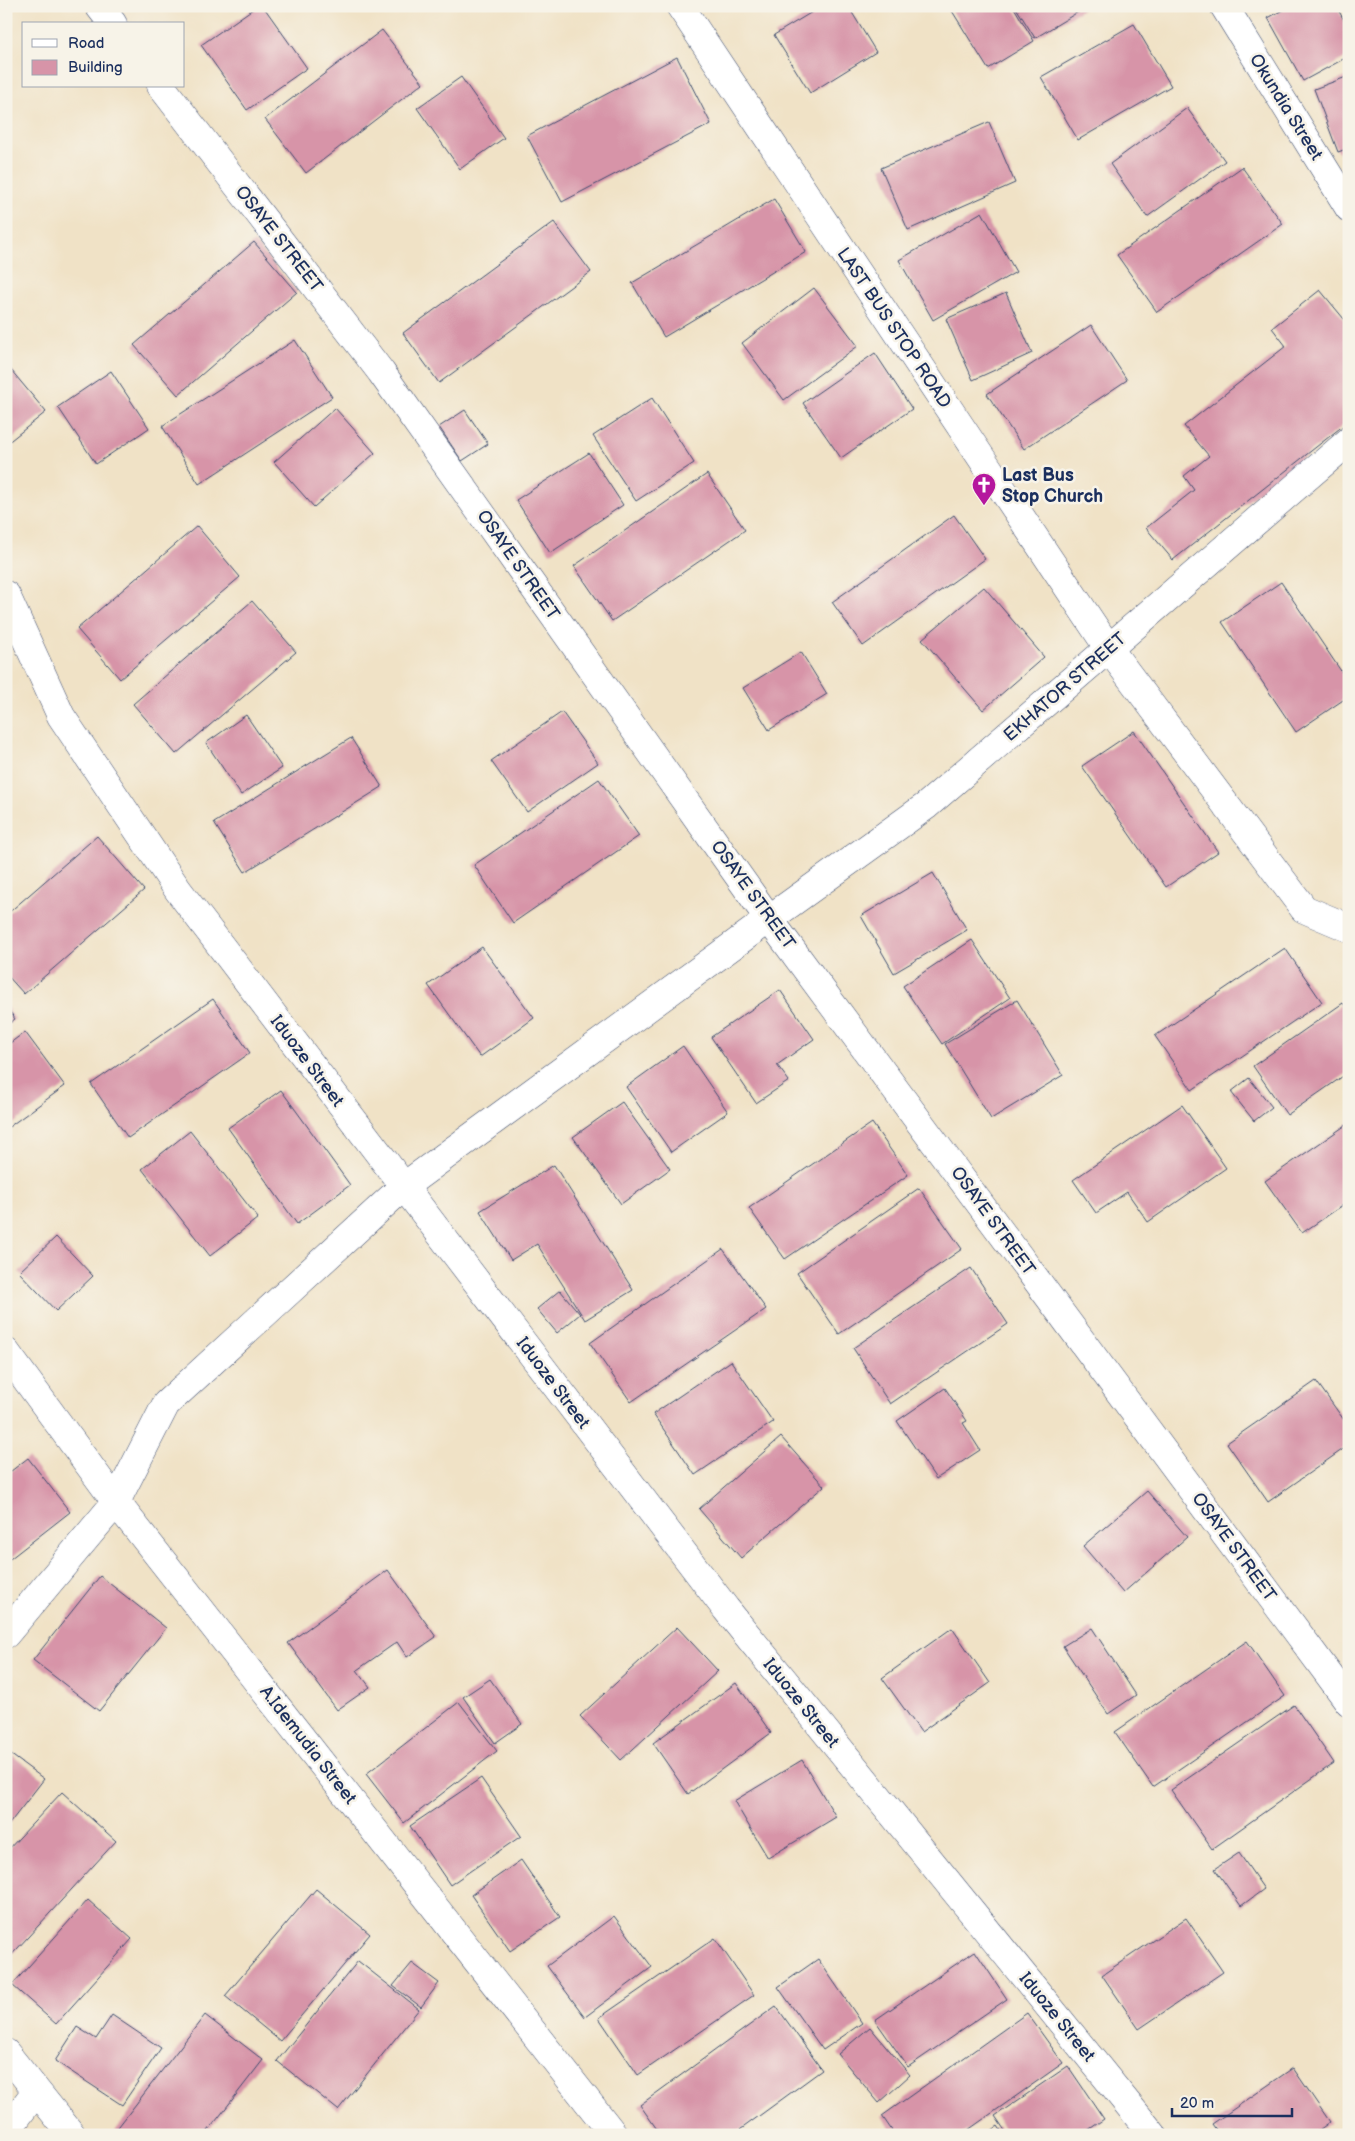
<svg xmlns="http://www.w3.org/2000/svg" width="1355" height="2141" font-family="'Balsamiq Sans',sans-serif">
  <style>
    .building { fill: #d794a8 }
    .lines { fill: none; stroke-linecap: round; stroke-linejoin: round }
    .minor-casing { stroke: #3b4a6e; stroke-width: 29 }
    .minor { stroke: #fff; stroke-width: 28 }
    .labels { text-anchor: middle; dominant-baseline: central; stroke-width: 5; stroke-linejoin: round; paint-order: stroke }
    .street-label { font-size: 18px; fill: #1b2f5e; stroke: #f7f3e8 }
    .poi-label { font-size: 18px; font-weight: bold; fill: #1b2f5e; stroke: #f7f3e8; text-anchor: start }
  </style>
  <rect width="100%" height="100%" fill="#f7f3e8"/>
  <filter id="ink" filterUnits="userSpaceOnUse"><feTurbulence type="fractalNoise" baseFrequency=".02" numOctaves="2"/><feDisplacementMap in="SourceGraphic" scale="10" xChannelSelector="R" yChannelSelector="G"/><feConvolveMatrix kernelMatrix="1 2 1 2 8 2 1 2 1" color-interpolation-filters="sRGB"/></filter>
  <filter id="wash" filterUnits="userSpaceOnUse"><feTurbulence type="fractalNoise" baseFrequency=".0096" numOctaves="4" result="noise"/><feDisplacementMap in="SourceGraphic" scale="20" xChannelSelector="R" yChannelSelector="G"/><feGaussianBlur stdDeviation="1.12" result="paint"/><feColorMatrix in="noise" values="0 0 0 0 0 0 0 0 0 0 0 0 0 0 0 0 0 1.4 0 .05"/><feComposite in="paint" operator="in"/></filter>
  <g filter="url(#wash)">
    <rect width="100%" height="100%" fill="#f0e2c6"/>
    <g id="blocks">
      <!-- building -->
      <path class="building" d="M257,6H263L307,68L247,110L201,45Z
        M822,6H848L876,52L810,93L774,35Z
        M949,6H1013L1034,41L988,69Z
        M1015,6H1088L1035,38Z
        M1290,6H1336L1349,29V56L1303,81L1268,18Z
        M1134,24L1171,86L1078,140L1041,77Z
        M382,30L423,83L306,173L265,119Z
        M677,57L711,124L562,202L527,136Z
        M1349,76V148L1338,152L1314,89Z
        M461,77L504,138L460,169L417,108Z
        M1187,108L1225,161L1147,217L1110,164Z
        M989,122L1015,183L908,230L881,168Z
        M1242,167L1283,224L1157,312L1117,255Z
        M774,199L806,252L664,337L632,283Z
        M982,212L1016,272L933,320L899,260Z
        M554,222L591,272L439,383L403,333Z
        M254,242L297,292L178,395L134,345Z
        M814,288L858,346L784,400L742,343Z
        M1320,290L1349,325V421L1173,560L1146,528L1194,490L1184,476L1209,456L1184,426L1286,346L1272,328Z
        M1006,293L1032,353L973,380L946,319Z
        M1091,325L1127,380L1024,449L987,394Z
        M295,340L332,397L199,484L162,426Z
        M875,353L912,409L841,458L803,403Z
        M6,364L46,412L6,444Z
        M111,371L149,428L96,464L58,407Z
        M652,398L694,463L636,501L593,436Z
        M335,408L375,453L314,507L274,462Z
        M465,410L488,444L462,461L439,427Z
        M589,453L623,505L550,553L516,500Z
        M707,474L745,530L612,621L574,566Z
        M954,515L985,559L863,646L832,602Z
        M197,526L240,577L120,679L77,629Z
        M1281,582L1349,683V696L1296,732L1222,622Z
        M984,587L1044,657L983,710L922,639Z
        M252,601L296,652L176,754L133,704Z
        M801,652L827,694L769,730L743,688Z
        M562,712L598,763L527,812L491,761Z
        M246,715L282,768L241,795L206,743Z
        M1134,731L1218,852L1166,887L1082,766Z
        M351,738L382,787L245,872L214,823Z
        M599,779L639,836L513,923L474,865Z
        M97,836L144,890L24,994L6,974V915Z
        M933,873L967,930L894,973L861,916Z
        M972,940L1010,998L942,1044L903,986Z
        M482,947L534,1018L480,1057L428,985Z
        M1285,948L1322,1002L1192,1090L1155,1036Z
        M780,990L814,1039L777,1065L789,1081L756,1103L711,1037Z
        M213,999L250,1053L128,1138L91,1084Z
        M1017,1000L1063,1075L991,1119L945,1044Z
        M1343,1003L1349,1011V1072L1287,1115L1253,1066Z
        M6,1006L15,1019L6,1026Z
        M25,1032L65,1086L6,1129V1046Z
        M683,1046L728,1112L671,1152L626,1087Z
        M1249,1078L1272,1107L1254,1121L1231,1092Z
        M281,1090L350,1185L297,1224L228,1128Z
        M622,1102L670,1169L621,1204L573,1137Z
        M1182,1105L1226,1168L1148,1222L1127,1192L1096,1213L1073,1180Z
        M872,1123L908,1175L785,1259L749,1208Z
        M1349,1123V1201L1302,1233L1265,1181Z
        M190,1131L258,1218L210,1256L142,1169Z
        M554,1165L633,1290L585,1320L537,1244L511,1260L480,1211Z
        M919,1188L962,1249L839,1334L797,1273Z
        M56,1237L93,1276L56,1311L19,1272Z
        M723,1249L766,1309L631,1402L590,1343Z
        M971,1268L1008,1324L890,1404L853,1348Z
        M560,1290L580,1314L557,1333L537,1309Z
        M731,1361L773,1422L695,1475L653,1414Z
        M1316,1381L1349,1427V1445L1268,1502L1227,1443Z
        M945,1388L967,1421L963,1423L980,1450L936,1479L897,1421Z
        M781,1437L824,1486L741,1558L699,1509Z
        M28,1458L70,1512L6,1562V1475Z
        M1147,1491L1187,1537L1123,1593L1083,1546Z
        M388,1570L436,1637L407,1657L397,1642L357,1670L370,1687L337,1710L288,1643Z
        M100,1576L166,1628L99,1711L33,1660Z
        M677,1627L718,1671L621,1760L580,1716Z
        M952,1628L990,1683L921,1732L882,1678Z
        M1092,1628L1136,1695L1108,1714L1063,1646Z
        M1247,1641L1285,1696L1153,1787L1115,1732Z
        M490,1679L522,1724L495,1743L463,1697Z
        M736,1683L771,1733L688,1794L653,1743Z
        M459,1702L497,1751L404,1823L366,1774Z
        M1294,1705L1334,1763L1212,1849L1171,1790Z
        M6,1751L44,1779L6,1828Z
        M802,1760L836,1817L768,1858L734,1801Z
        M481,1778L521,1836L450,1885L410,1826Z
        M62,1792L116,1841L6,1961V1852Z
        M1239,1853L1264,1889L1241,1906L1215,1869Z
        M521,1860L560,1917L510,1951L471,1895Z
        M316,1889L370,1934L280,2041L225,1996Z
        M88,1900L132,1939L56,2024L12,1985Z
        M614,1916L652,1967L585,2017L547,1966Z
        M1186,1918L1223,1972L1139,2029L1102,1975Z
        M715,1938L754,1995L638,2075L599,2018Z
        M975,1951L1007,1999L908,2067L875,2020Z
        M818,1959L862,2023L823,2050L778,1987Z
        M358,1961L419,2009L338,2110L277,2061Z
        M412,1963L439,1983L421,2007L393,1986Z
        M776,2006L822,2070L733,2135H661L640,2105Z
        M1027,2013L1063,2063L961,2135H895L882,2116Z
        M112,2015L161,2048L122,2105L55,2061L77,2027L96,2039Z
        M205,2015L263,2060L205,2135H112Z
        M870,2027L910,2075L879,2103L838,2054Z
        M1068,2066L1104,2119L1081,2135H1008L995,2116Z
        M1293,2068L1330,2122L1312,2135H1220L1212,2124Z
        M998,2126L1004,2135H985Z"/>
    </g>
  </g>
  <g filter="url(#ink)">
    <use href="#blocks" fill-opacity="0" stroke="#3b4a6e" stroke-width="1"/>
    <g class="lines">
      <defs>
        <path id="minor" d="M99,6L113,24
          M680,6L1109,649L1304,909L1349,928
          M1224,6L1349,208
          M161,86L381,372L769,919L1349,1702
          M6,595L61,716L178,890L726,1609L1153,2135
          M6,1352L116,1502L614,2135
          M6,1634L116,1502L166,1404L403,1187L769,919L926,806L1349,441
          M6,2053L72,2135
          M6,2132L36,2091"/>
      </defs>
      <!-- minor casing -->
      <use href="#minor" class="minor-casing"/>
      <!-- minor -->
      <use href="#minor" class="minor"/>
    </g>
  </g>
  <!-- icons -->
  <defs>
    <symbol id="church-pin" viewBox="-11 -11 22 30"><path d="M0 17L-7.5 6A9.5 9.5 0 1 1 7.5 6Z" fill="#b5179e" stroke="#f7f3e8"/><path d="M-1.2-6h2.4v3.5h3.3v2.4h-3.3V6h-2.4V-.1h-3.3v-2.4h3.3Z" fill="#fff"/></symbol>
  </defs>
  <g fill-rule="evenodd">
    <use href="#church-pin" x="970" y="471" width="28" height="38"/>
  </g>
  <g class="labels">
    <!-- street labels -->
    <g class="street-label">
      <text transform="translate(1286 107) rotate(58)">Okundia Street</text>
      <text transform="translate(279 239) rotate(52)">OSAYE STREET</text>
      <text transform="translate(894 328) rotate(56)">LAST BUS STOP ROAD</text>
      <text transform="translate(518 565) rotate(55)">OSAYE STREET</text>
      <text transform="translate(1065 687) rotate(-41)">EKHATOR STREET</text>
      <text transform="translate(753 895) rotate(54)">OSAYE STREET</text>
      <text transform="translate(307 1061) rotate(53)">Iduoze Street</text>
      <text transform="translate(993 1221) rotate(54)">OSAYE STREET</text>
      <text transform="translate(553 1383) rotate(53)">Iduoze Street</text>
      <text transform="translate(1234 1547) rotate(54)">OSAYE STREET</text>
      <text transform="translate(801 1703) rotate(51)">Iduoze Street</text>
      <text transform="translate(308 1745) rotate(52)">A.Idemudia Street</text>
      <text transform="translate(1057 2017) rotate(51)">Iduoze Street</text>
    </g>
    <!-- poi labels -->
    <g class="poi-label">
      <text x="1002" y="475">Last Bus<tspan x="1002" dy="21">Stop Church</tspan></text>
    </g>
  </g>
  <!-- margin -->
  <rect width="1355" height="2141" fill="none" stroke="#f7f3e8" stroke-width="25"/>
  <!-- legend -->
  <rect x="22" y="22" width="162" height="65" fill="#f7f3e8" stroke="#9fa5b1"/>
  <rect x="32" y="39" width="25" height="8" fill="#ffffff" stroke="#9fa5b1"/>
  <text x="68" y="48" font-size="15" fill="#1b2f5e">Road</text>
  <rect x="32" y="60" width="25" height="15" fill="#d794a8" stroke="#9fa5b1"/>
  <text x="68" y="72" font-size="15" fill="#1b2f5e">Building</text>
  <!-- scale -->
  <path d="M1172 2108v8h120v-8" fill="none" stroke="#1b2f5e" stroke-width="2.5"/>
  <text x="1180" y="2108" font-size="15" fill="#1b2f5e" stroke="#f7f3e8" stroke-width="4" paint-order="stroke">20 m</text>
</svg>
